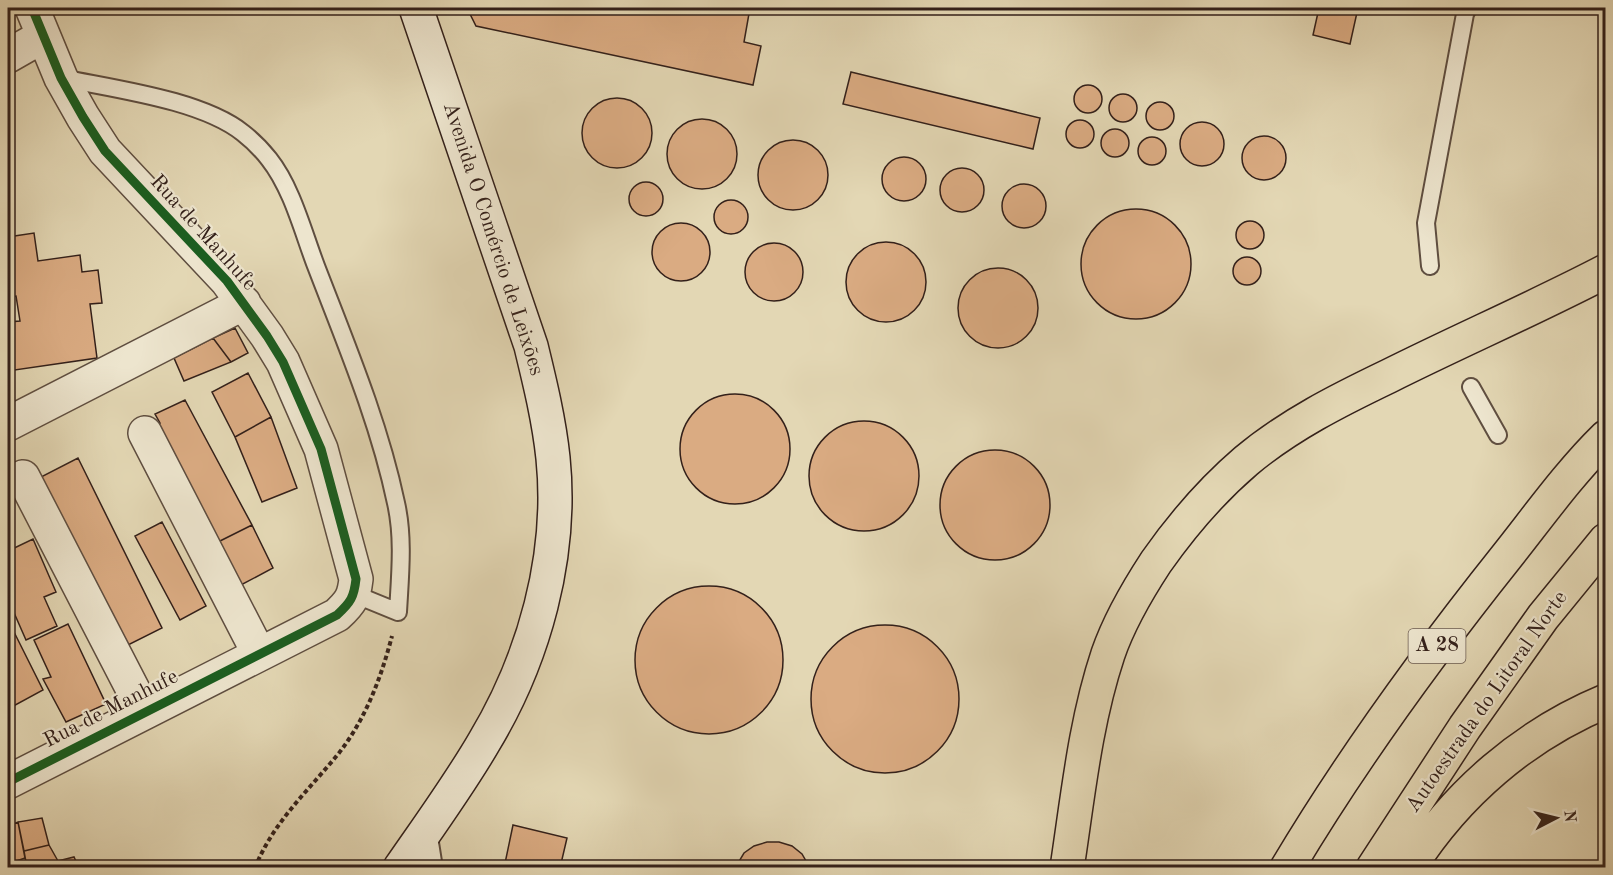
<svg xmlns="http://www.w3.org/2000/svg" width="1613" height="875" font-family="'Old Standard TT',serif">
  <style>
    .building { fill: #daab82; stroke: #33201a; stroke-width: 1.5 }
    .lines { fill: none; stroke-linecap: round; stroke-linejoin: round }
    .lane-casing { stroke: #5f4e40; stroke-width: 20 }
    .street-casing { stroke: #5f4e40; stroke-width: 36 }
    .secondary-casing { stroke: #33201a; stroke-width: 36 }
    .highway-casing { stroke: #33201a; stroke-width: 36 }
    .path { stroke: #33201a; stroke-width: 4; stroke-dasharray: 4.5 3; stroke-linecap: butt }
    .lane { stroke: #ede5ce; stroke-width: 16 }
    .street { stroke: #ede5ce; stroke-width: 33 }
    .secondary { stroke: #ede5ce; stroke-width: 33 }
    .highway { stroke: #e3d7b4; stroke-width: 33 }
    .cycleway-casing { stroke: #ede5ce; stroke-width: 13 }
    .cycleway { stroke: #1b5e20; stroke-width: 9 }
    .labels { text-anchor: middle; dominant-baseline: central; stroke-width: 4.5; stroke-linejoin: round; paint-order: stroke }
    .shield { fill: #ede5ce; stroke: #6b5b50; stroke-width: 1.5 }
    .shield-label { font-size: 20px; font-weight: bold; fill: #33201a }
    .street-label { font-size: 21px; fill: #33201a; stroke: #ede5ce }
  </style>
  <rect width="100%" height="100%" fill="#e3d7b4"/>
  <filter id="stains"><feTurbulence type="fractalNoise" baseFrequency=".00333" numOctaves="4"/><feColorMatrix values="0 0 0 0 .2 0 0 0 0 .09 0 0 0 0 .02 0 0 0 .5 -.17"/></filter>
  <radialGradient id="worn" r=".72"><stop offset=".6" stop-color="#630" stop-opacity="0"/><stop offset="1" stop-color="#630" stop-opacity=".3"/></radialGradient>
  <!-- building -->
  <path class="building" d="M467,8H750L744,42L761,46L753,85L476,26Z
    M1319,8H1358L1350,44L1313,35Z
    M851,72L1040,118L1033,149L843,104Z
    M1074 99a14 14 0 1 1 28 0a14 14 0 1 1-28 0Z
    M1109 108a14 14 0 1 1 28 0a14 14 0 1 1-28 0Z
    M582 133a35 35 0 1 1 70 0a35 35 0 1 1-70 0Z
    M1146 116a14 14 0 1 1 28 0a14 14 0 1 1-28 0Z
    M667 154a35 35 0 1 1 70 0a35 35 0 1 1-70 0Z
    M1066 134a14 14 0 1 1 28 0a14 14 0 1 1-28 0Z
    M1180 144a22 22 0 1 1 44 0a22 22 0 1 1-44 0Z
    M1101 143a14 14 0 1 1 28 0a14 14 0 1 1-28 0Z
    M1242 158a22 22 0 1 1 44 0a22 22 0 1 1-44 0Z
    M1138 151a14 14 0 1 1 28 0a14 14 0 1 1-28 0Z
    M758 175a35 35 0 1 1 70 0a35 35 0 1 1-70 0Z
    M882 179a22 22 0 1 1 44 0a22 22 0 1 1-44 0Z
    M940 190a22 22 0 1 1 44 0a22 22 0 1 1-44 0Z
    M629 199a17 17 0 1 1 34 0a17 17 0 1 1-34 0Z
    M1002 206a22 22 0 1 1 44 0a22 22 0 1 1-44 0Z
    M714 217a17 17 0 1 1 34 0a17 17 0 1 1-34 0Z
    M1081 264a55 55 0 1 1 110 0a55 55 0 1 1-110 0Z
    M1236 235a14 14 0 1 1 28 0a14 14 0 1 1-28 0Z
    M652 252a29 29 0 1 1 58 0a29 29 0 1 1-58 0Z
    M34,233L38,261L80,255L82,272L98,270L102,303L90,304L97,358L8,371V322L20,321L16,296L10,297L8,279V237Z
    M846 282a40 40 0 1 1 80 0a40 40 0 1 1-80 0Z
    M745 272a29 29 0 1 1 58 0a29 29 0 1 1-58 0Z
    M1233 271a14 14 0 1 1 28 0a14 14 0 1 1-28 0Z
    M958 308a40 40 0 1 1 80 0a40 40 0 1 1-80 0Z
    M235,328L248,353L231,362L213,338Z
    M213,338L231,362L184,381L174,358Z
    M248,373L271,417L235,437L212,392Z
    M680 449a55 55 0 1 1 110 0a55 55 0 1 1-110 0Z
    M185,400L252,525L216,543L154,425L160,423L155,414Z
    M271,417L297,488L262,502L235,437Z
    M809 476a55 55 0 1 1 110 0a55 55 0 1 1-110 0Z
    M940 505a55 55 0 1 1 110 0a55 55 0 1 1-110 0Z
    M78,458L162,628L124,647L39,478Z
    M162,522L206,606L180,620L135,536Z
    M252,525L273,568L239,586L216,543Z
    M33,539L56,592L44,597L57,626L26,640L8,599V551Z
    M635 660a74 74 0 1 1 148 0a74 74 0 1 1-148 0Z
    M8,620L43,690L8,709Z
    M68,624L106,704L66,722L43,679L51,677L34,640Z
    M811 699a74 74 0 1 1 148 0a74 74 0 1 1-148 0Z
    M42,818L49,845L24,851L18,822Z
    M18,822L25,858L8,864V826Z
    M513,825L567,838L560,868H504Z
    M767,842H779L792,846L802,854L810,868H735L744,853L754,846Z
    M49,845L58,861L74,857L79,868H27L24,851Z
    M941,864H954L963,868H931Z"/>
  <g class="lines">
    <defs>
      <path id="lane" d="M62,78C114,89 202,100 243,133C252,140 262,150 269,159C292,188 303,232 316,266C346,344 379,422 396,503C404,538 400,576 398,612L354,594
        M1430,266L1426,223L1465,14L1468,8
        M1471,387L1498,435
        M428,830L434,868"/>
      <path id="street" d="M8,56L43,36
        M8,424L244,303
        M145,433L259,654
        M23,477L144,711
        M8,782L337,615C351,602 354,597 356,579L321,449L283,362L267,336L227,281L105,151L83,117L61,78L32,8"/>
      <path id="secondary" d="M400,868C429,826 459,785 484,742C534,659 563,556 553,458C549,420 540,383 531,346L416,8"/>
      <path id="highway" d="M1067,868C1078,796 1085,723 1108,654C1119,622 1137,591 1156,562C1182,525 1211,491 1246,461C1289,425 1339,400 1389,376C1461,340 1535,308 1606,271
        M1287,868C1352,759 1428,655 1507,556C1538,517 1570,472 1606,437
        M1373,868L1465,727L1543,617L1606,540
        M1409,868C1456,794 1524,735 1606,701"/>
    </defs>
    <!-- lane casing -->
    <use href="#lane" class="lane-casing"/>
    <!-- street casing -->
    <use href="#street" class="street-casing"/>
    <!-- secondary casing -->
    <use href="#secondary" class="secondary-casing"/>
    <!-- highway casing -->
    <use href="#highway" class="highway-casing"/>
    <!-- path -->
    <path class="path" d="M255,868C273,822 309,790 339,753C366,718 381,678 392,636"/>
    <!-- lane -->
    <use href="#lane" class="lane"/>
    <!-- street -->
    <use href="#street" class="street"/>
    <!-- secondary -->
    <use href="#secondary" class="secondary"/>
    <!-- highway -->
    <use href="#highway" class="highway"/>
    <defs>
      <path id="cycleway" d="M8,782L337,615C351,602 354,597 356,579L321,449L283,362L267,336L227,281L105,151L83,117L61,78L32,8"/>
    </defs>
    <!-- cycleway casing -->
    <use href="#cycleway" class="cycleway-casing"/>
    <!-- cycleway -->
    <use href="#cycleway" class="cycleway"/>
  </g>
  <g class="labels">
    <!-- shield labels -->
    <rect class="shield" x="1408.5" y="629" width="57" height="34" rx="4.5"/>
    <g class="shield-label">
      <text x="1437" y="646">A 28</text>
    </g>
    <!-- street labels -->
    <g class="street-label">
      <text transform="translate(203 233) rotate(48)">Rua de Manhufe</text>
      <text transform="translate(493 239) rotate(72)">Avenida O Comércio de Leixões</text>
      <text transform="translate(1487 702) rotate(-55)">Autoestrada do Litoral Norte</text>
      <text transform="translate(111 709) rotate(-27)">Rua de Manhufe</text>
    </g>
  </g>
  <!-- margin -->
  <rect width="1613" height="875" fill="none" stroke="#e3d7b4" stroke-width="30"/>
  <rect x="9" y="9" width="1595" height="857" fill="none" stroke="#33201a" stroke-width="3"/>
  <rect x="15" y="15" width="1583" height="845" fill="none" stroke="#33201a" stroke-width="1.5"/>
  <!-- north arrow -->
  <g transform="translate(1556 818) rotate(83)" stroke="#ede5ce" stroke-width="4.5" paint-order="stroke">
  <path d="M0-4.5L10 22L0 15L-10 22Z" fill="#33201a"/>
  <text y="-9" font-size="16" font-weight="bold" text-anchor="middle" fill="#33201a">N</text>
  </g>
  <rect width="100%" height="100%" filter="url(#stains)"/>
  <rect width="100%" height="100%" fill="url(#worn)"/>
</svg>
